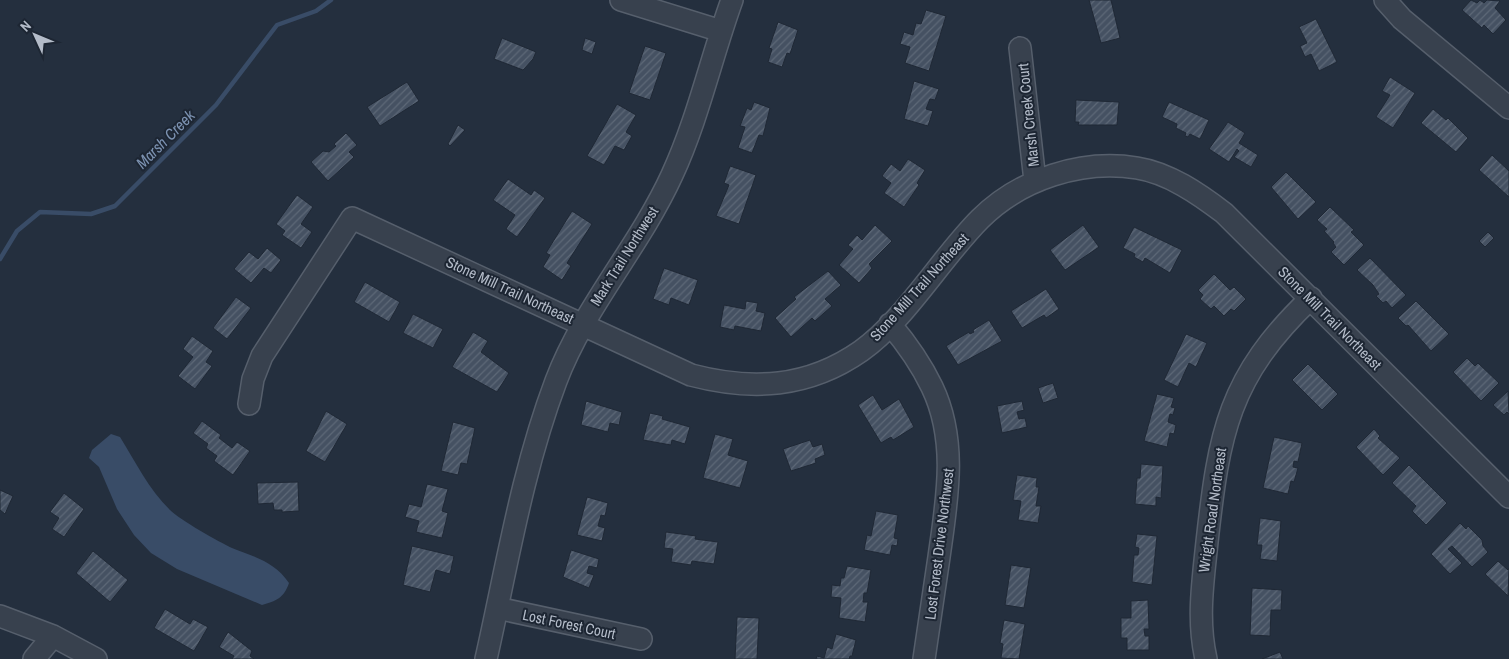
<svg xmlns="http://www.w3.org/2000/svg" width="1509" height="659" font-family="'Archivo Narrow',sans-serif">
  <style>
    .water { fill: #394c67 }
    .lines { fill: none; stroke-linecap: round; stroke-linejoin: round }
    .stream { stroke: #394c67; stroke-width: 4.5 }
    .building { fill: url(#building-hatch); stroke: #1f2835 }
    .minor-casing { stroke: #565f6c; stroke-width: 24 }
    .minor { stroke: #38414e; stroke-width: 21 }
    .labels { text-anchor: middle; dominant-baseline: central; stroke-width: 4; stroke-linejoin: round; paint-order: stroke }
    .street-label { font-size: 15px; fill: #b4bcc9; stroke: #1d2633 }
    .water-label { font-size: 16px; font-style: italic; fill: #7c92b1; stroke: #1d2633 }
  </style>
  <defs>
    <pattern id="building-hatch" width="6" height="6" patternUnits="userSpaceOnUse" patternTransform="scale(1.25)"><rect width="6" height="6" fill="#455162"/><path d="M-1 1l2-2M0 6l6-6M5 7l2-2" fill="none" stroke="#5d6877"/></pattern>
  </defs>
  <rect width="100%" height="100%" fill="#242f3e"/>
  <!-- water -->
  <path class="water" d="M111,434L120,437C135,461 149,490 170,510C180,520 219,542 232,548C255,557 275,562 289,583C284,598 276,601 262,605L177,569L151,553L134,535L117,509L99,467L89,458L92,450Z"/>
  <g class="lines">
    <!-- stream -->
    <path class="stream" d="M0,259L17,231L40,212L91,214L115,206L216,105L277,25L316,11L331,0"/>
  </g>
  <!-- building -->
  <path class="building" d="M1089,0H1111L1120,38L1101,43Z
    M1471,0L1477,3L1480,0L1484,3L1487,0L1500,1L1495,8L1506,20L1493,34L1484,25L1482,28L1462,10Z
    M926,10L946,16L929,71L905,63L910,47L900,44L904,32L913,35L916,23L921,24Z
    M1316,19L1337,62L1319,71L1311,54L1305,57L1300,46L1307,43L1299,27Z
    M778,22L798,30L790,54L787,53L782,67L768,62L772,49L769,48Z
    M502,38L536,52L533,59L523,70L494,59Z
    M585,38L596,42L592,54L582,50Z
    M645,46L666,53L650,100L629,93Z
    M1390,77L1415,93L1393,128L1376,117L1390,95L1382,91Z
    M914,81L939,89L935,100L930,99L926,109L933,111L928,126L904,119Z
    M407,82L419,101L380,126L367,107Z
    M1076,100L1119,102L1117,125H1078L1079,122H1075Z
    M754,102L770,108L763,136L759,135L752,153L738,148L745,127L740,126L747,108L751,110Z
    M1169,102L1209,120L1200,139L1190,134L1188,137L1185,136L1186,133L1176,128L1177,124L1162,117Z
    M617,104L636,115L626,132L632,136L624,150L615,146L604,165L587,156Z
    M1433,109L1446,120L1448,118L1468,138L1456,152L1421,123Z
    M1228,122L1245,133L1239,143L1258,155L1251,167L1234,157L1239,151L1237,149L1229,162L1209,149Z
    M458,125L465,130L450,146L448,144Z
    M346,133L357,145L349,152L354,157L328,181L311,162L323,151L329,152L336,146L334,144Z
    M1492,155L1509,171V197L1479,170Z
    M908,159L925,170L917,183L919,185L904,207L884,193L891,183L882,176L891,164L900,171Z
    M730,166L756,175L739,224L716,216L729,185L724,183Z
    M1286,172L1316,202L1298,219L1271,187Z
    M508,179L531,195L534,190L545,198L517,237L506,229L515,215L493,200Z
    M297,195L313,207L301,224L312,232L301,248L282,235L285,231L276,224Z
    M1330,207L1354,230L1351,232L1364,245L1344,265L1331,252L1336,247L1333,243L1334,242L1324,231L1327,229L1317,220Z
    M572,211L592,224L567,263L571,266L562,280L543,267L550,255L546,253Z
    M875,225L892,241L869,264L872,268L859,283L839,265L853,249L848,245L857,235L862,240Z
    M1083,225L1099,247L1065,270L1050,250Z
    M1134,227L1182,250L1170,273L1145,258L1143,262L1134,257L1135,254L1123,248Z
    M1488,232L1494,238L1485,247L1479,241Z
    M267,248L281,260L271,273L264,268L251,283L234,269L249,252L258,259Z
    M1370,258L1406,295L1392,308L1386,301L1383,303L1376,296L1379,294L1373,285L1357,270Z
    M664,268L698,280L689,305L671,298L669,305L653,299Z
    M828,271L841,285L825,299L832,306L815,321L812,318L791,337L775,318L796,299L794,297Z
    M1214,274L1230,290L1234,287L1246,299L1234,311L1231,309L1224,316L1214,306L1211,309L1200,299L1203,295L1198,290Z
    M365,282L400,302L389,322L354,302Z
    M1046,289L1059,309L1046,318L1044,315L1022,328L1011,311Z
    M236,297L251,308L227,339L213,328Z
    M746,301L758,303L756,311L765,313L761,331L735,326L734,330L720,327L724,305L745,309Z
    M1416,301L1449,334L1431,351L1408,325L1406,326L1398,318Z
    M413,314L443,329L433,348L403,333Z
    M989,320L1002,341L958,365L946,346L969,332L970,334L974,332L973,330Z
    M473,332L488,341L481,352L509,373L497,392L452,367Z
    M1186,334L1207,343L1196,367L1189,363L1178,387L1164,380Z
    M192,336L213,351L206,362L212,366L195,389L178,376L193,357L183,349Z
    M1467,358L1475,366L1478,363L1499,383L1481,401L1453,372Z
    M1308,364L1338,394L1322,410L1292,380Z
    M1053,383L1058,398L1043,403L1038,388Z
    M1508,391L1509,414L1507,412L1504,415L1493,405Z
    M1157,394L1174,398L1171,407L1175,408L1173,415L1170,414L1168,422L1176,425L1174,434L1170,433L1167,447L1144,441Z
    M873,395L882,410L899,399L914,427L893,440L891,437L881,443L858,405Z
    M586,401L622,412L619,425L610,423L608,432L581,425Z
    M1022,401L1024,410L1017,412L1019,419L1025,418L1027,427L1002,433L997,406Z
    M326,411L347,424L325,462L306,451Z
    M650,413L663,416L662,419L690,427L685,444L672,440L671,445L643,440Z
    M202,421L221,435L219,438L232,448L237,442L250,451L233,475L214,461L217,456L206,448L208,444L193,433Z
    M453,422L475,428L467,464L461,463L458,475L441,471Z
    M1374,429L1380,436L1378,438L1400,458L1383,475L1356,447Z
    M715,434L733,439L728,455L748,461L740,488L703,478Z
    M1274,437L1302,443L1298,462L1294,461L1293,467L1298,468L1294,482L1291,481L1288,494L1263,488Z
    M810,440L813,447L822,444L825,455L815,459L816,463L791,471L783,449Z
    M1141,464L1163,466L1161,498L1156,497V506L1135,504L1137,478H1140Z
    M1409,465L1447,503L1426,525L1412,511L1416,506L1392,483Z
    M1017,475L1037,478L1036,487H1039L1036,506H1041L1038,523L1018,520L1021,501L1013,500Z
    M298,482L299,511L282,512V510H274L273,503L258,504L257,483Z
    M427,484L448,489L442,511L448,513L442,538L416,532L419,521L405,517L409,504L421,507Z
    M0,490L13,496L5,514L0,510Z
    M64,493L84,509L64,537L52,529L59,518L50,512Z
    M587,497L608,503L605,516L601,515L598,526L605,528L602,541L577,535Z
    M876,511L898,515L894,538L898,539L897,546L892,545L890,555L864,550L867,535L871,536Z
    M1260,518L1281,521L1277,561L1260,559L1262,545H1257Z
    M1460,523L1466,529L1468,526L1482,540L1483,546L1488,552L1472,567L1452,546L1448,549L1462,563L1450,574L1431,554Z
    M666,532L696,536L695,539L718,542L714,564L692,561L691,565L671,562L673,549L664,548Z
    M1137,534L1157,536L1152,585L1132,582L1134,555H1138L1139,548L1135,547Z
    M412,546L454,556L450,574L436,570L430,592L403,585Z
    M571,550L599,559L597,568L589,566L587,573L594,575L589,588L563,577Z
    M93,551L128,580L110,602L76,573Z
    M1498,561L1508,570L1509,568L1508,596L1485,574Z
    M1011,565L1031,568L1024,608L1005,605Z
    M847,566L871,570L867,593H864L863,602H868L865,622L839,618L841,598L831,597L832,585L840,586L841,578H844Z
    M1252,588L1282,590L1281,610H1271L1270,636L1250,635Z
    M1148,600L1149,629H1144L1145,636H1149V650H1127V638H1121V618H1131V601Z
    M165,609L190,624L193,619L208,627L194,651L154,628Z
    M737,617L759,618L757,659H735Z
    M1004,620L1025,624L1019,659L1001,658L1003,644L1000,643Z
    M228,632L252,651L250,656L254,659H232L234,656L219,647Z
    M836,634L856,640L852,656H850L849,659H816L817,656L824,658L827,647L832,649Z
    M1280,652L1283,659H1262Z"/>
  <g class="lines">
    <defs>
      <path id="minor" d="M621,0L721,31
        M1385,0L1402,19L1509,108
        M1020,48L1035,181
        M890,324C907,344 921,364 932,387C958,441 947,500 939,557C934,591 929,625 924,659
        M249,404L253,379L262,356L352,218L691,375C752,391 808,388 861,351C905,320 941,258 980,219C1020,179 1082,159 1137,168C1169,173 1199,194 1224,213L1509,497
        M497,608L641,639
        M0,616L53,636L96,659
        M34,659L53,636
        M486,659C507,566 522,471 556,381C584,307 639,247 672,175C698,119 711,58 732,0
        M1206,659C1197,620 1203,581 1207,542C1219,433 1228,377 1311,298"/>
    </defs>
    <!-- minor casing -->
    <use href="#minor" class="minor-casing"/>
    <!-- minor -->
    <use href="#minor" class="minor"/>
  </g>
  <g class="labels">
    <!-- street labels -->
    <g class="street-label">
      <text transform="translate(1028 115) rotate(-96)">Marsh Creek Court</text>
      <text transform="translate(624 256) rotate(-58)">Mark Trail Northwest</text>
      <text transform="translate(919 287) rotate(-48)">Stone Mill Trail Northeast</text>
      <text transform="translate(510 290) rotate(25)">Stone Mill Trail Northeast</text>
      <text transform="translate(1330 318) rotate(45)">Stone Mill Trail Northeast</text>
      <text transform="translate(1212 510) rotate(-82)">Wright Road Northeast</text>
      <text transform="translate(939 544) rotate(-83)">Lost Forest Drive Northwest</text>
      <text transform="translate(569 624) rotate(12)">Lost Forest Court</text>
    </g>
    <!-- water labels -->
    <g class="water-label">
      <text transform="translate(165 139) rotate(-45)">Marsh Creek</text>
    </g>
  </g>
  <!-- north arrow -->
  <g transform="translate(35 35) rotate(314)" stroke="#1d2633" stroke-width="4" paint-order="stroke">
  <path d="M0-4L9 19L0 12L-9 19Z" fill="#b4bcc9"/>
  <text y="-8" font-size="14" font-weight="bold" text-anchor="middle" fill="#b4bcc9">N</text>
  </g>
</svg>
